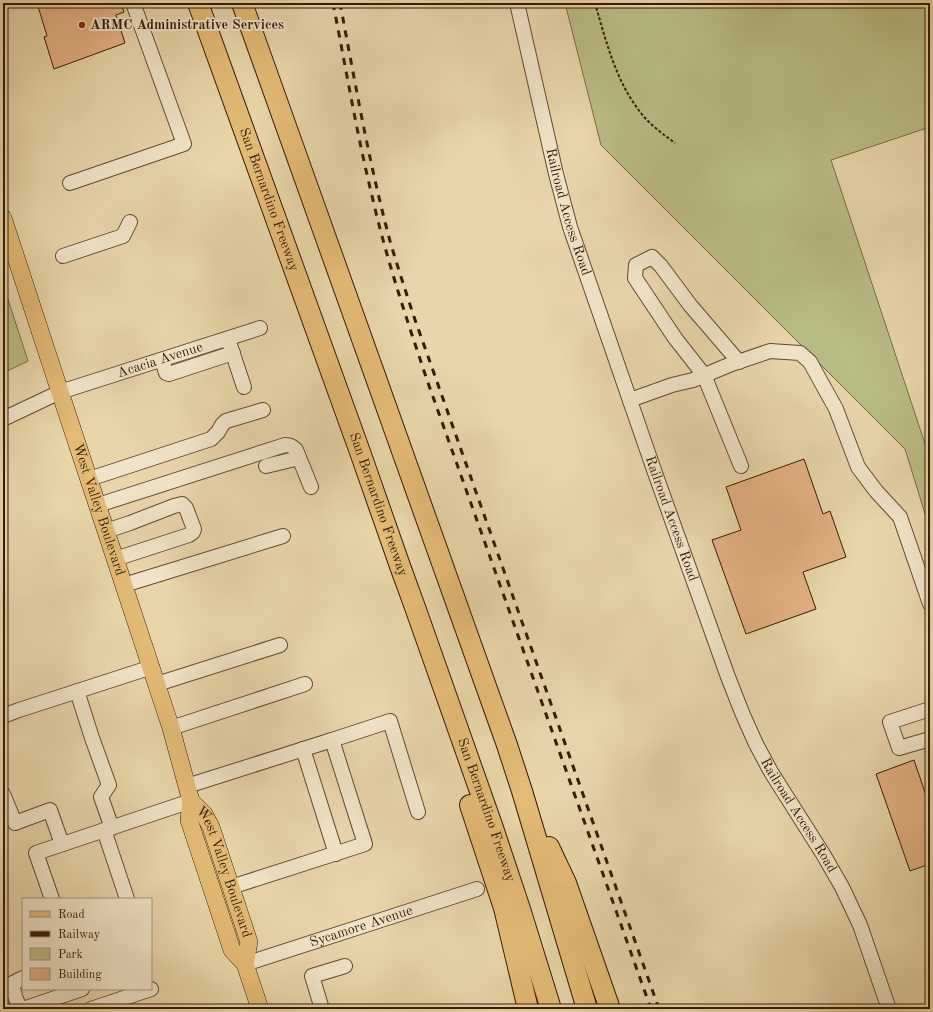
<svg xmlns="http://www.w3.org/2000/svg" width="933" height="1012" font-family="'Old Standard TT',serif">
  <style>
    .green { fill: #babd86; stroke: #786c46 }
    .building { fill: #e3b184; stroke: #361a06 }
    .lines { fill: none; stroke-linecap: round; stroke-linejoin: round }
    .minor-casing { stroke: #62492f; stroke-width: 16 }
    .major-casing { stroke: #361a06; stroke-width: 18 }
    .highway-casing { stroke: #361a06; stroke-width: 22 }
    .path { stroke: #361a06; stroke-width: 2; stroke-dasharray: 3 2; stroke-linecap: butt }
    .minor { stroke: #f0e4c8; stroke-width: 14 }
    .major { stroke: #e4bb75; stroke-width: 17 }
    .highway { stroke: #e4bb75; stroke-width: 20 }
    .rail { stroke: #361a06; stroke-width: 3; stroke-dasharray: 7 7; stroke-linecap: butt }
    .poi-dot { fill: #8f2418; stroke: #f0e4c8; stroke-width: 1.5 }
    .labels { text-anchor: middle; dominant-baseline: central; stroke-width: 4; stroke-linejoin: round; paint-order: stroke }
    .poi-label { font-size: 14px; font-weight: bold; fill: #361a06; stroke: #f0e4c8; text-anchor: start }
    .street-label { font-size: 14px; fill: #361a06; stroke: #f0e4c8 }
  </style>
  <rect width="100%" height="100%" fill="#e8d6aa"/>
  <filter id="stains"><feTurbulence type="fractalNoise" baseFrequency=".005" numOctaves="4"/><feColorMatrix values="0 0 0 0 .2 0 0 0 0 .09 0 0 0 0 .02 0 0 0 .5 -.17"/></filter>
  <radialGradient id="worn" r=".72"><stop offset=".6" stop-color="#630" stop-opacity="0"/><stop offset="1" stop-color="#630" stop-opacity=".3"/></radialGradient>
  <!-- green -->
  <path class="green" d="M565,3H930V127L831,160L930,459V530L905,449L601,145Z
    M3,284L28,361L3,373Z"/>
  <!-- building -->
  <path class="building" d="M37,3H121L124,12L116,15L125,43L54,69L44,37L47,36Z
    M804,459L823,514L830,511L846,557L803,572L816,609L746,634L712,540L741,530L726,487Z
    M914,760L930,807V864L910,871L876,774Z"/>
  <g class="lines">
    <defs>
      <g id="minor">
        <path id="s1" d="M517,3L556,174L570,227L654,470L728,677L743,715L756,744L771,772L823,854L842,887L860,925L889,1009"/>
        <path d="M70,183L184,144L133,3"/>
        <path d="M63,256L123,236L130,222"/>
        <path d="M230,345L244,387"/>
        <path d="M162,360L166,373L169,374L233,353"/>
        <path d="M739,362L690,305L661,266L652,257L636,265L635,278L675,338L704,375L741,466"/>
        <path d="M630,400L672,385L693,380L729,365L770,351L800,353L810,362L836,409L858,467L876,491L900,517L930,604"/>
        <path id="s2" d="M3,419L60,392L260,328"/>
        <path d="M266,466L299,458"/>
        <path d="M89,479L211,439L218,432L222,425L226,421L263,410"/>
        <path d="M98,505L285,445C290,445 292,446 296,450L311,487"/>
        <path d="M106,531L130,523L174,506L182,504L186,508L194,529L193,532L189,535L115,559"/>
        <path d="M124,585L283,536"/>
        <path d="M157,684L280,645"/>
        <path d="M77,691L92,738L109,785L101,797L112,828"/>
        <path d="M930,709L890,722L899,748L930,739"/>
        <path d="M3,716L19,710L152,667"/>
        <path d="M171,728L305,684"/>
        <path d="M332,740L390,721L418,812"/>
        <path d="M303,749L336,854"/>
        <path d="M187,786L332,740L365,844L231,887"/>
        <path d="M3,794L15,823L50,810L62,844"/>
        <path d="M104,830L127,899"/>
        <path d="M52,899L36,853L191,801"/>
        <path id="s3" d="M245,964L477,889"/>
        <path d="M21,1009C16,1001 13,993 13,983L23,978"/>
        <path d="M23,1009L82,989"/>
        <path d="M91,1009L151,989"/>
        <path d="M322,1009L312,976L345,966"/>
      </g>
      <g id="major">
        <path id="s4" d="M3,218L60,392L171,728L191,801L189,820L232,950L245,964L260,1009"/>
        <path id="s5" d="M191,801L204,814L211,827L249,942L245,964"/>
      </g>
      <g id="highway">
        <path id="s6" d="M198,3L360,452L400,566L416,610L493,828L520,909L551,1009"/>
        <path d="M242,3L507,745L522,791L587,1009"/>
        <path d="M470,805L504,908L528,1009"/>
        <path d="M549,847L566,883L610,1009"/>
      </g>
    </defs>
    <!-- minor casing -->
    <use href="#minor" class="minor-casing"/>
    <!-- major casing -->
    <use href="#major" class="major-casing"/>
    <!-- highway casing -->
    <use href="#highway" class="highway-casing"/>
    <!-- path -->
    <path class="path" d="M595,3C606,41 616,82 641,113C650,125 663,134 675,143"/>
    <!-- minor -->
    <use href="#minor" class="minor"/>
    <!-- major -->
    <use href="#major" class="major"/>
    <!-- highway -->
    <use href="#highway" class="highway"/>
    <!-- rail -->
    <path class="rail" d="M333,3C346,69 357,135 373,200C387,261 407,320 427,380L651,1009
      M340,3C355,82 369,163 390,241C397,265 405,289 413,314L659,1009"/>
  </g>
  <!-- markers -->
  <circle class="poi-dot" cx="82" cy="25" r="4"/>
  <g class="labels">
    <!-- poi labels -->
    <g class="poi-label">
      <text x="90" y="25">ARMC Administrative Services</text>
    </g>
    <!-- street labels -->
    <g class="street-label">
      <text stroke="none"><textPath href="#s6" startOffset="209">San Bernardino Freeway</textPath></text>
      <text stroke="none"><textPath href="#s1" startOffset="215">Railroad Access Road</textPath></text>
      <text stroke="none"><textPath href="#s2" startOffset="168">Acacia Avenue</textPath></text>
      <text stroke="none"><textPath href="#s6" startOffset="533">San Bernardino Freeway</textPath></text>
      <text stroke="none"><textPath href="#s4" startOffset="307">West Valley Boulevard</textPath></text>
      <text stroke="none"><textPath href="#s1" startOffset="539">Railroad Access Road</textPath></text>
      <text stroke="none"><textPath href="#s6" startOffset="857">San Bernardino Freeway</textPath></text>
      <text stroke="none"><textPath href="#s1" startOffset="863">Railroad Access Road</textPath></text>
      <text stroke="none"><textPath href="#s5" startOffset="80">West Valley Boulevard</textPath></text>
      <text stroke="none"><textPath href="#s3" startOffset="122">Sycamore Avenue</textPath></text>
    </g>
  </g>
  <!-- margin -->
  <rect width="933" height="1012" fill="none" stroke="#e8d6aa" stroke-width="16"/>
  <rect x="4" y="4" width="925" height="1004" fill="none" stroke="#361a06" stroke-width="2"/>
  <rect x="8" y="8" width="917" height="996" fill="none" stroke="#361a06"/>
  <!-- legend -->
  <rect x="22" y="898" width="130" height="92" fill="#f0e4c8" stroke="#a6937a"/>
  <rect x="30" y="911" width="20" height="6" fill="#e4bb75" stroke="#a6937a"/>
  <text x="58" y="918" font-size="12" fill="#361a06">Road</text>
  <rect x="30" y="931" width="20" height="6" fill="#361a06" stroke="#a6937a"/>
  <text x="58" y="938" font-size="12" fill="#361a06">Railway</text>
  <rect x="30" y="948" width="20" height="12" fill="#babd86" stroke="#a6937a"/>
  <text x="58" y="958" font-size="12" fill="#361a06">Park</text>
  <rect x="30" y="968" width="20" height="12" fill="#e3b184" stroke="#a6937a"/>
  <text x="58" y="978" font-size="12" fill="#361a06">Building</text>
  <rect width="100%" height="100%" filter="url(#stains)"/>
  <rect width="100%" height="100%" fill="url(#worn)"/>
</svg>
